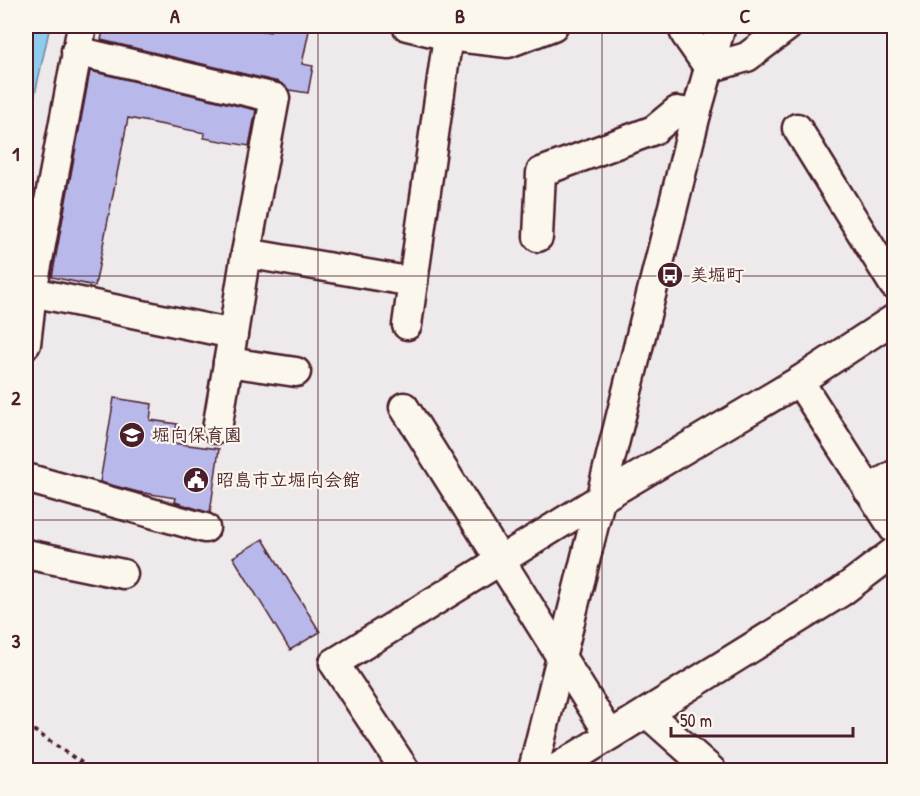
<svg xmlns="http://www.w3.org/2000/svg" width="920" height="796" viewBox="0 0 920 796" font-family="'Patrick Hand','Klee One',sans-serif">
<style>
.water{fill:#8ecbee;stroke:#7386a0;stroke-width:1.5}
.building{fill:#b8b8ea;stroke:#4a1f2b;stroke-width:1.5}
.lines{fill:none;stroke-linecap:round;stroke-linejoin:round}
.minor-casing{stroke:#4a1f2b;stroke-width:33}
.path{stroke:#4a1f2b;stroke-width:4;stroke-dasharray:4.5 4.5;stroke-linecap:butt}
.minor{stroke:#fbf7ec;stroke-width:28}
.grid{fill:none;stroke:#4a1f2b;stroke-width:1.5;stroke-opacity:0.55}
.labels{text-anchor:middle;stroke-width:4.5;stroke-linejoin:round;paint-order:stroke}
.poi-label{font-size:18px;font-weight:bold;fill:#4a1f2b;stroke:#fbf7ec;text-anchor:start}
.neatline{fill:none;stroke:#4a1f2b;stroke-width:2}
.grid-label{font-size:20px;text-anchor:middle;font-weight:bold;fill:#4a1f2b}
</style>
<rect width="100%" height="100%" fill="#eeeaec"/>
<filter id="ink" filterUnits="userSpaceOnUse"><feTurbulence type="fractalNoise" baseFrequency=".0167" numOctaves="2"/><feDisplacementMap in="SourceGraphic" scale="12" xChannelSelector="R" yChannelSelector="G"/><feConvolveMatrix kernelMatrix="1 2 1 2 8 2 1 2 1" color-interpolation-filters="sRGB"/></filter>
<g filter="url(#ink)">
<path class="water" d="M26 26H50L26 135Z"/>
<g class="building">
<path d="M104 26H146L173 31 174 26H235L270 32 272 26H310L302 64 313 66 308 93 289 90 279 82 101 40Z"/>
<path d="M90 71 256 110 249 146 204 138 205 133 128 118 95 286 52 277Z"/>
<path d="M114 398 152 404 150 420 177 424 173 443 219 449 210 513 175 502 176 498 138 492 100 482Z"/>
<path d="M263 539 320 632 290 650 233 557Z"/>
</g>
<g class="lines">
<g class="minor-casing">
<g id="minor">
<path d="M407 26 448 36 508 43 553 26"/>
<path d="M682 26 686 35 709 68 747 57 788 26"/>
<path d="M797 128 894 285"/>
<path d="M538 237 541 172 654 130 677 111 696 114"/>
<path d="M246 253 413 282 448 36"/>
<path d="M32 292 233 334 246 253 275 98 76 51"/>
<path d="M407 325 413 282"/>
<path d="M26 344 32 292 82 26"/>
<path d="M228 362 296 372"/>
<path d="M799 381 894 529"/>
<path d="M404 407 610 735"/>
<path d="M217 429 233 334"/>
<path d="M26 478 205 528"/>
<path d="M868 490 894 475"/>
<path d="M26 554 123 574"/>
<path d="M648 714 711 770"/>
<path d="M405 770 334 663 600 499 799 381 894 319"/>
<path d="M533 770 696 114 721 26"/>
<path d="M554 770 841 592 894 552"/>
</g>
</g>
<path class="path" d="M26 725 92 770"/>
<use href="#minor" class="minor"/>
</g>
</g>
<path class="grid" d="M318 26V770M602 26V770M26 276H894M26 520H894"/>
<defs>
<g id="bus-disc" transform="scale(1.35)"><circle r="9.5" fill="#4a1f2b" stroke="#fbf7ec"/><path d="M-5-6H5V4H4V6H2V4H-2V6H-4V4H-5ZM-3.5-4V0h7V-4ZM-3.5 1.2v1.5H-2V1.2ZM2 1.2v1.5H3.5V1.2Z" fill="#fff"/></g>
<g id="school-disc" transform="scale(1.35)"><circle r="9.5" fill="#4a1f2b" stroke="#fbf7ec"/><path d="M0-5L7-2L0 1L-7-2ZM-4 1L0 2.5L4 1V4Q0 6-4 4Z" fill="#fff"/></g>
<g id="civic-disc" transform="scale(1.35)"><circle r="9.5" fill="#4a1f2b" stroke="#fbf7ec"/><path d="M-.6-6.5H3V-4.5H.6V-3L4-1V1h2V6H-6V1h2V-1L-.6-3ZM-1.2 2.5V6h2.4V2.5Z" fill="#fff"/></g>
</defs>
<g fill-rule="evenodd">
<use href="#bus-disc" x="670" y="275"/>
<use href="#school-disc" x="132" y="435"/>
<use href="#civic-disc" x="196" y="480"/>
</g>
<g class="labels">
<g class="poi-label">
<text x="690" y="281">美堀町</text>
<text x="152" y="441">堀向保育園</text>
<text x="216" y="486">昭島市立堀向会館</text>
</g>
</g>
<rect width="920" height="796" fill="none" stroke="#fbf7ec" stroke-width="66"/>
<path d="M671 727v9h182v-9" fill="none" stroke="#4a1f2b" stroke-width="3"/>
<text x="680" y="727" font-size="18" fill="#4a1f2b" stroke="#fbf7ec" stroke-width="4.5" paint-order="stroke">50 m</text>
<rect x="33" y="33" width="854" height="730" class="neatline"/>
<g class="grid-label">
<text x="175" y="23">A</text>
<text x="460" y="23">B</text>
<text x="745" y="23">C</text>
<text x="16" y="161">1</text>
<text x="16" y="405">2</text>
<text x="16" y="648">3</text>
</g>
</svg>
